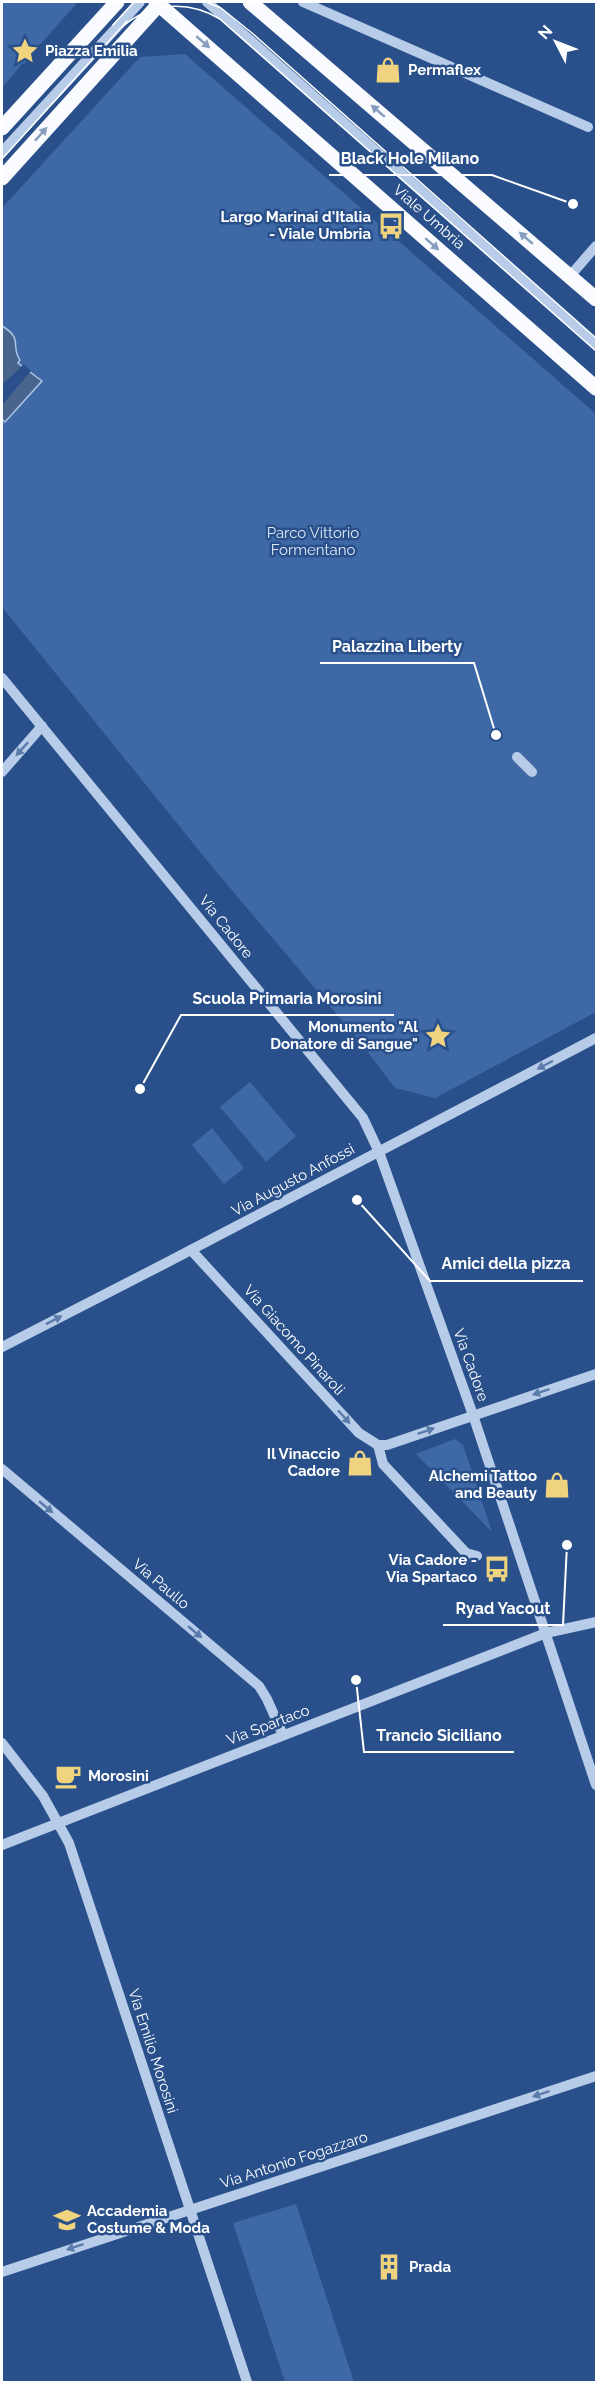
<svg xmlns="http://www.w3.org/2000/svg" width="598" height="2384" viewBox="0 0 598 2384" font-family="Raleway,sans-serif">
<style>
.green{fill:#3e69a6}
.water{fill:#49648d;stroke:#acc6e9;stroke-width:1.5}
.pier{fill:#29508a}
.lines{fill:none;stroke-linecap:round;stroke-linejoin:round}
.minor{stroke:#b7cce9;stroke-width:10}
.major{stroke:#fafbfe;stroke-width:15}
.tram{stroke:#fff;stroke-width:1.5}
.oneway{fill:#879dbe}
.oneway2{fill:#5b7bab}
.labels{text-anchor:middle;stroke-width:5;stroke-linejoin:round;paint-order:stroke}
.poi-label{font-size:15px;font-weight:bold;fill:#fff;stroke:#29508a;text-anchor:start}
.street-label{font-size:15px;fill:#fff;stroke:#29508a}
.park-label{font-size:15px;fill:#dbe7f7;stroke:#29508a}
.leader{fill:none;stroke:#fff;stroke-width:2}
.callout-dot{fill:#fff;stroke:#29508a;stroke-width:2}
.callout-label{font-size:16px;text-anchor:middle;font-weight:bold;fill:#fff;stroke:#29508a;stroke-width:5;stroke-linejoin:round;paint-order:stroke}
</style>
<rect width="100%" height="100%" fill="#29508a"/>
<g class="green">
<path d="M2 2H78L28 58 27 62 22 64 2 88Z"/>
<path d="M185 54 596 414V1012L435 1098 395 1088 357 1038 214 869 2 607V208L140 57Z"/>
<path d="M250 1082 296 1136 266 1162 220 1107Z"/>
<path d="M212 1128 244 1168 224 1184 192 1145Z"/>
<path d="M455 1439 463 1445 492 1532 416 1454Z"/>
<path d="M296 2204 354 2382H285L233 2223Z"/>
</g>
<path class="water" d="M2 326C24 339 10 346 20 360L18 363 42 381 5 422 2 419Z"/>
<path class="pier" d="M24 364 31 371 2 405V385Z"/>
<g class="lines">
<g class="minor">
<path d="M207 2 596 345"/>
<path d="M303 2 588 127"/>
<path d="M2 152 140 2"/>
<path d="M570 276 596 246"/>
<path d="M2 678 363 1118 379 1152 473 1415 596 1785"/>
<path d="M517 757 532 772"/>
<path d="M2 772 42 726"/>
<path d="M191 1250 359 1433 378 1445H387L596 1374"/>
<path d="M2 1347 164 1264 596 1038"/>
<path d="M378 1445 383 1464 466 1553 477 1556"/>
<path d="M2 1469 259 1686 267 1699 283 1735"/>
<path d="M2 1743 43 1796 69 1843 247 2382"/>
<path d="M2 1845 546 1633 596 1622"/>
<path d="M2 2272 596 2076"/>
</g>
<g class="major">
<path d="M156 2 596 388"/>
<path d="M250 2 596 299"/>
<path d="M2 128 117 2"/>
<path d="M2 178 161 2"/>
</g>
<g class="tram">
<path d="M206 2 221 8 252 33 596 338"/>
<path d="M113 25 134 2"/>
<path d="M122 27C151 2 188 0 220 19L596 351"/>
<path d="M2 159 127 21"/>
</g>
</g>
<defs><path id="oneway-solid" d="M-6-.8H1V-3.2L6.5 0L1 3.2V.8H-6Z" transform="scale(1.5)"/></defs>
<g class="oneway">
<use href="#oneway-solid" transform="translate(203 42) rotate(41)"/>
<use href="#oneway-solid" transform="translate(378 111) rotate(-139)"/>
<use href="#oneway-solid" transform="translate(41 134) rotate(-48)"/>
<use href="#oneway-solid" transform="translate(526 238) rotate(-139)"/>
<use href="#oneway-solid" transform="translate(432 244) rotate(41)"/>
</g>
<g class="oneway2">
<use href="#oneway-solid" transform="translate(22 749) rotate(132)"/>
<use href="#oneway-solid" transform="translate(545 1065) rotate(152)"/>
<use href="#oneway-solid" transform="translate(54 1320) rotate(-27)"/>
<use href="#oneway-solid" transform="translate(541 1392) rotate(162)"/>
<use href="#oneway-solid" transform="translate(344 1417) rotate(48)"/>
<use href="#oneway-solid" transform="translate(426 1431) rotate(-19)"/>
<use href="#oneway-solid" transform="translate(46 1507) rotate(40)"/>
<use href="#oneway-solid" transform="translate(195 1632) rotate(40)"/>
<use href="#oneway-solid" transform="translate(541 2094) rotate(162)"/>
<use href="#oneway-solid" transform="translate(75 2247) rotate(162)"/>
</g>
<defs>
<g id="sight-bare" transform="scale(2.07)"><path d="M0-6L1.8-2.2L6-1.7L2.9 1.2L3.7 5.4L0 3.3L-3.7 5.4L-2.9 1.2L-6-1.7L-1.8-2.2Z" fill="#f0d37e" stroke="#29508a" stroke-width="2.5" paint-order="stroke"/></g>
<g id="shop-bare" transform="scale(2.07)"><path d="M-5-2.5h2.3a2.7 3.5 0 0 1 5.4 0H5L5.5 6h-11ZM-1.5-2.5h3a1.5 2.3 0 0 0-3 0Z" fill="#f0d37e" stroke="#29508a" stroke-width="2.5" paint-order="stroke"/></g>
<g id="bus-bare" transform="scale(2.07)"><path d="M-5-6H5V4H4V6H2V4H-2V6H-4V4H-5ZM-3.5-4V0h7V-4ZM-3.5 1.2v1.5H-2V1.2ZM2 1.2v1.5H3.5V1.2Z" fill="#f0d37e" stroke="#29508a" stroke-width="2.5" paint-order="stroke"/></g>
<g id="cafe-bare" transform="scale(2.07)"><path d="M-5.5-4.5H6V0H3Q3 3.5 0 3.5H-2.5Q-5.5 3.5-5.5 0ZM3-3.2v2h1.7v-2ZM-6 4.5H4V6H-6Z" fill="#f0d37e" stroke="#29508a" stroke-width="2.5" paint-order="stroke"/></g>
<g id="school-bare" transform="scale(2.07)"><path d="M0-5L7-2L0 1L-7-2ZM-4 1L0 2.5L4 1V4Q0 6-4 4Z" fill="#f0d37e" stroke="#29508a" stroke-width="2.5" paint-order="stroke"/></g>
<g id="building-bare" transform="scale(2.07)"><path d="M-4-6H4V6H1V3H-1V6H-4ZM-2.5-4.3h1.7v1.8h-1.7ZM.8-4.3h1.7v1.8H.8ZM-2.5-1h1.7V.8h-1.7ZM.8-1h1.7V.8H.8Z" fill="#f0d37e" stroke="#29508a" stroke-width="2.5" paint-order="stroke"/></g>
</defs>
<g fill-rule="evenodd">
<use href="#sight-bare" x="25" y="51"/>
<use href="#shop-bare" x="388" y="70"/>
<use href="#bus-bare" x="391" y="226"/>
<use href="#sight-bare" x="438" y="1036"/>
<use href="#shop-bare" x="360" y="1463"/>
<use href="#shop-bare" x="557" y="1485"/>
<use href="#bus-bare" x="497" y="1569"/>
<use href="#cafe-bare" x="68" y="1776"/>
<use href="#school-bare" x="67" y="2220"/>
<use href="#building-bare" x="389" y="2267"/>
</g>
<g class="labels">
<g class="poi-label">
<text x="45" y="56">Piazza Emilia</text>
<text x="408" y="75">Permaflex</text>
<text x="371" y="222" text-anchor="end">Largo Marinai d'Italia<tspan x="371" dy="17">- Viale Umbria</tspan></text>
<text x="418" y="1032" text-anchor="end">Monumento "Al<tspan x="418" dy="17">Donatore di Sangue"</tspan></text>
<text x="340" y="1459" text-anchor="end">Il Vinaccio<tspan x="340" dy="17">Cadore</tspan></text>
<text x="537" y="1481" text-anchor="end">Alchemi Tattoo<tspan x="537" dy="17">and Beauty</tspan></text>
<text x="477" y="1565" text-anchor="end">Via Cadore -<tspan x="477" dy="17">Via Spartaco</tspan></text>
<text x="88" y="1781">Morosini</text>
<text x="87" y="2216">Accademia<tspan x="87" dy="17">Costume &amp; Moda</tspan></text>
<text x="409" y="2272">Prada</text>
</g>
<g class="street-label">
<text transform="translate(429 217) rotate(41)" y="5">Viale Umbria</text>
<text transform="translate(226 927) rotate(51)" y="5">Via Cadore</text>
<text transform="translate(293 1180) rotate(-28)" y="5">Via Augusto Anfossi</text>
<text transform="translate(294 1340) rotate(48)" y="5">Via Giacomo Pinaroli</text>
<text transform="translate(471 1365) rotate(70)" y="5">Via Cadore</text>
<text transform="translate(161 1584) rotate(40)" y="5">Via Paullo</text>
<text transform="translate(268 1725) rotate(-21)" y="5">Via Spartaco</text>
<text transform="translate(153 2051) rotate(72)" y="5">Via Emilio Morosini</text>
<text transform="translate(294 2160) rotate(-18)" y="5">Via Antonio Fogazzaro</text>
</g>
<g class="park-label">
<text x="313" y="538">Parco Vittorio<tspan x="313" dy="17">Formentano</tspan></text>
</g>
</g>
<path class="leader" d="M573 204L492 175H329M496 735L474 663H320M140 1089L181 1015H394M357 1200L430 1281H583M567 1545L563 1625H443M356 1680L364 1752H514"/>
<g class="callout-dot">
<circle cx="573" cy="204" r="6"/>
<circle cx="496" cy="735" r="6"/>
<circle cx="140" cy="1089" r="6"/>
<circle cx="357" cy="1200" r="6"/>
<circle cx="567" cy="1545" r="6"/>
<circle cx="356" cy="1680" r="6"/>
</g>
<g class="callout-label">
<text x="410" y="164">Black Hole Milano</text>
<text x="397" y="652">Palazzina Liberty</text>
<text x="287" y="1004">Scuola Primaria Morosini</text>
<text x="506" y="1269">Amici della pizza</text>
<text x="503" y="1614">Ryad Yacout</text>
<text x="439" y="1741">Trancio Siciliano</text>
</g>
<rect width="598" height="2384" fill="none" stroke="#ffffff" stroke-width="6"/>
<g transform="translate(556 42) rotate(312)" stroke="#29508a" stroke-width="4.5" paint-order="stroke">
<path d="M0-4.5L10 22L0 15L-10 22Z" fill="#ffffff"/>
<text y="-9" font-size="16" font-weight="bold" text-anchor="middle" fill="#ffffff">N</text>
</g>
</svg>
